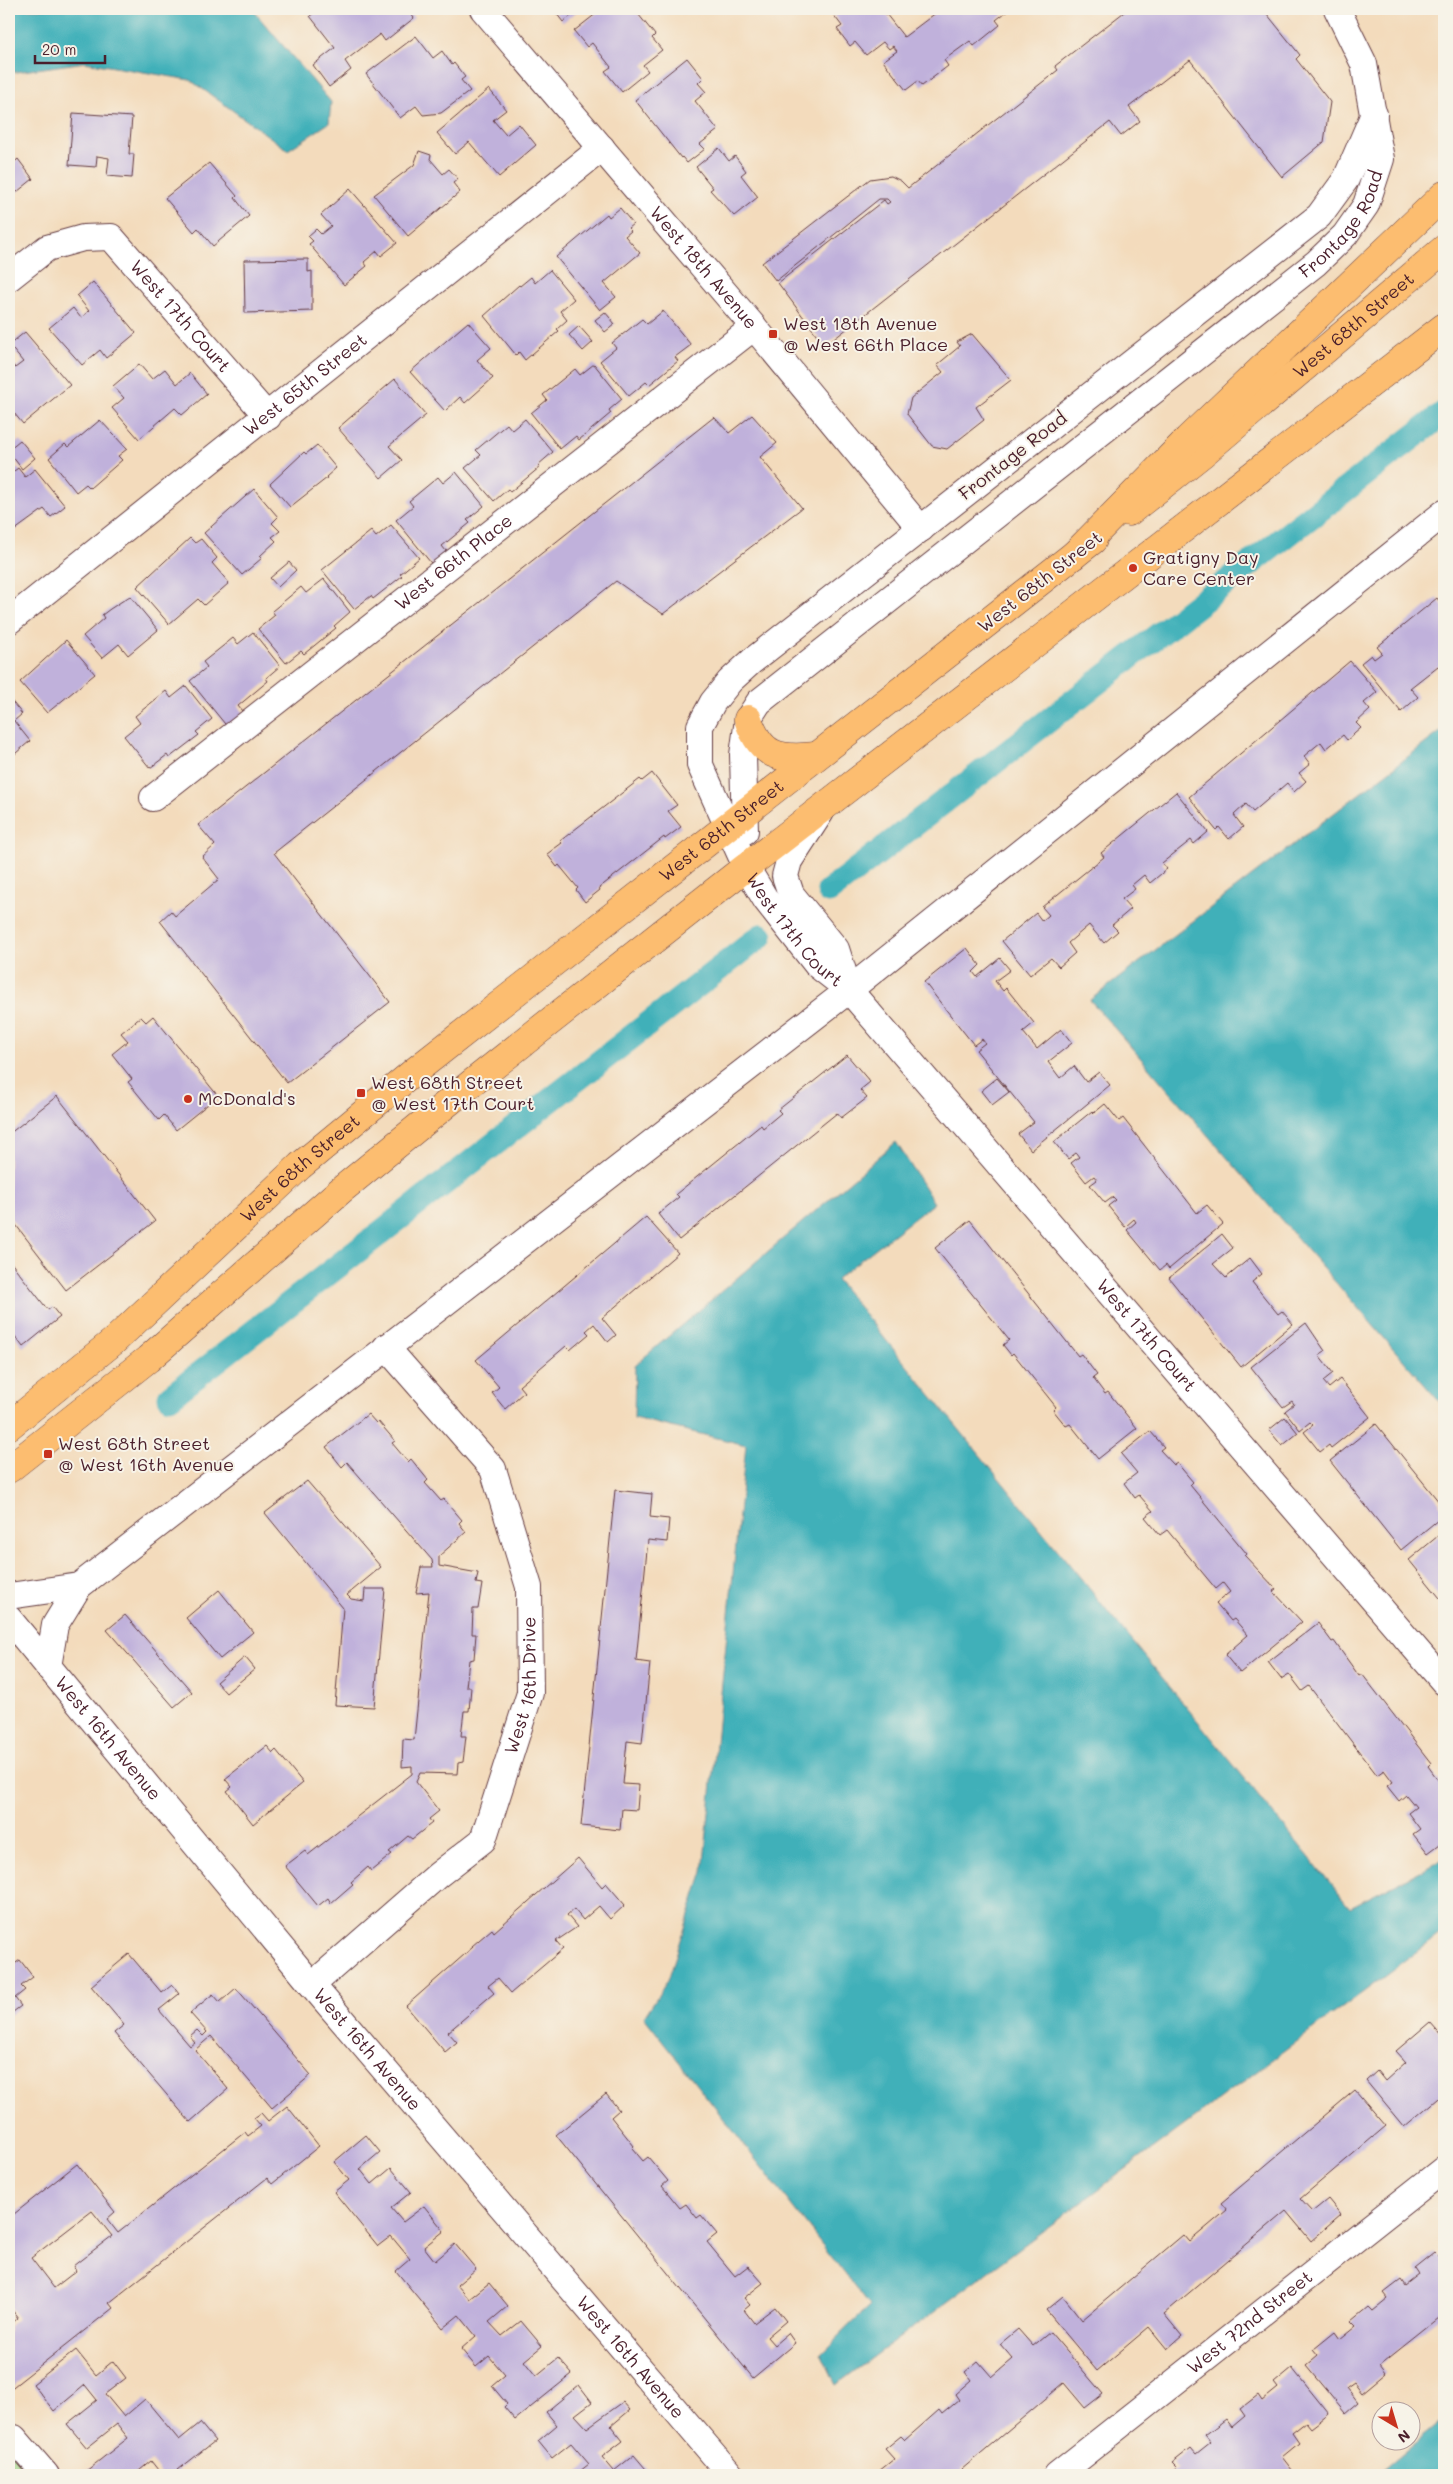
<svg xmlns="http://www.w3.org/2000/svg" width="1453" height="2484" viewBox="0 0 1453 2484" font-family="Mali,sans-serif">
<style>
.green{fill:#9bd182;stroke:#727856}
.water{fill:#40b0b9;stroke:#456872}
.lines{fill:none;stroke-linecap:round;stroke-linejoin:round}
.canal{stroke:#40b0b9;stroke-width:25}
.building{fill:#c0b1db;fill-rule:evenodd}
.minor-casing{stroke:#633b41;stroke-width:28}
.major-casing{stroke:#633b41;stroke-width:29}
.highway-casing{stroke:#633b41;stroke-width:29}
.minor{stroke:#fff;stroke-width:26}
.major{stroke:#fcbd6f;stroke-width:28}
.highway{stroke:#fcbd6f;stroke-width:28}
.poi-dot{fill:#c8321e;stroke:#f7f3e8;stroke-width:2}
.labels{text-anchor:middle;stroke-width:4;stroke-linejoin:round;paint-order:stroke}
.street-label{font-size:18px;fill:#4a1f2b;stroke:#f7f3e8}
.poi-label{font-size:18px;fill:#4a1f2b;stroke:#f7f3e8;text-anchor:start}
</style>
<rect width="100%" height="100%" fill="#f7f3e8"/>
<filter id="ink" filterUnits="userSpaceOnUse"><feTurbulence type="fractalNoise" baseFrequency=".02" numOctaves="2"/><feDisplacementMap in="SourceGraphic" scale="10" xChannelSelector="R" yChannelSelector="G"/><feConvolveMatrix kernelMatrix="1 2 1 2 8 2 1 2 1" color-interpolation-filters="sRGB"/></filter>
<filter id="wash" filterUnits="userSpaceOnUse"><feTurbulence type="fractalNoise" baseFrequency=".0096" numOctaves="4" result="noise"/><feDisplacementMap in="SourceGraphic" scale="20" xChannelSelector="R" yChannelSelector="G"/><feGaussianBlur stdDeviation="1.12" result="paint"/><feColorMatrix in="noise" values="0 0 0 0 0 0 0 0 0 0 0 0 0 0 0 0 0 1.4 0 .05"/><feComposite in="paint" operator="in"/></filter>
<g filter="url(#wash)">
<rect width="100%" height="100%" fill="#f3dbbc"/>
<path class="green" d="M9 2443 45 2475H9Z"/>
<g class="water">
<path d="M9 9H252L331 102 329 123 288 150 190 80 85 62 9 73Z"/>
<path d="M1444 729V1407L1090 1000Z"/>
<path d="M896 1142 934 1203 836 1279 1350 1907 1444 1859V1932L836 2385 821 2354 870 2306 644 2017 668 1980 703 1872 746 1445 634 1418 635 1365Z"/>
<path d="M1444 2419V2475H1376Z"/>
</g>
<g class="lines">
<g class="canal">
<path d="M829 891 1444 413"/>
<path d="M170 1397 761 936"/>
</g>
</g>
<g id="blocks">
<g class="building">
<path d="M313 9H407L414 18 385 41 380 34 345 61 351 70 329 87 313 65 335 48 310 16 315 12Z"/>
<path d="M553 9H580L563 22Z"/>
<path d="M602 9H615L618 13 624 9H634L655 35 652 38 662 50 643 65 648 71 622 92 605 71 611 67 592 43 587 47 574 31Z"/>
<path d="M829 9H882L904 37 941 9H1010L996 20 1000 25 974 46 970 41 944 60 948 66 922 86 918 81 906 90 883 61 897 51 893 46 889 49 883 42 866 55 855 42 850 46 837 29 842 26Z"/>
<path d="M1128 9H1263L1300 55 1296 59 1330 102 1324 142 1282 177 1190 60 1129 107 1140 121 1121 136 1110 122 825 346 778 283 884 200 887 204 890 202 887 199H879L776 281 762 263 870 179 891 176 901 181 908 188 1058 70 1055 66Z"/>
<path d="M416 36 433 58 442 51 452 65 454 63 465 77 461 80 470 91 441 113 423 115 416 106 400 118 366 74Z"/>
<path d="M687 58 703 78 698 83 706 92 695 101 718 130 700 144 705 149 687 163 682 157 681 158 635 100Z"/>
<path d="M489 89 506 110 493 120 506 135 519 124 536 145 499 177 469 142 455 154 437 133Z"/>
<path d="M73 113 132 117 129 154H134L132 178 107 176 109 158 97 156 96 167 69 165Z"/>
<path d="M719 148 729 161 735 156 746 171 741 175 758 197 734 216 710 190 713 188 696 167Z"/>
<path d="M419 151 431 155 430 159 443 174 449 169 458 179 453 183 460 192 408 236 374 195 414 165Z"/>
<path d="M9 159 12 164 18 159 33 179 12 196 9 192Z"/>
<path d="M209 163 237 196 235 198 249 216 213 246 198 228 194 232 165 198Z"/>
<path d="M350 189 397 243 381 256 377 251 364 262 367 266 344 285 309 244 313 241 308 236 316 229 321 234 331 226 321 215Z"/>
<path d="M620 208 633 224 628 228 631 231 625 236 640 253 604 283 616 297 600 310 556 257 607 214 609 217Z"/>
<path d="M308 259V272L312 271V311L245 313 244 260Z"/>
<path d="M550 270 574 299 560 311 567 320 557 329 559 331 525 360 519 352 516 355 484 316 519 285 520 286 531 277 535 283Z"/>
<path d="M93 282 136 333 106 358 100 350 82 365 49 328 73 308 81 318 89 311 77 296Z"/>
<path d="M663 311 691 345 675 357 678 361 649 385 646 382 629 396 600 361 616 348 612 343 642 319 647 324Z"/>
<path d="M605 312 615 324 605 332 595 320Z"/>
<path d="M468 322 491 348 477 360 493 378 465 403 460 397 445 411 410 372Z"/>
<path d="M579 326 593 342 583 351 569 335Z"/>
<path d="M25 332 70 385 23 424 9 407V360L15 368 23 362 9 345Z"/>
<path d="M972 334 1011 380 976 407 984 420 947 449 932 446 907 414 911 398 943 372 937 365 960 346 957 342Z"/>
<path d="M139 364 152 379 165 369 177 384 190 373 207 394 182 415 175 408 139 439 112 408 124 398 113 386Z"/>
<path d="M594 364 622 399 609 410 611 413 579 440 576 436 560 449 531 413 547 400 543 395 575 369 580 375Z"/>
<path d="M395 379 426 415 389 446 402 460 381 478 338 428Z"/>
<path d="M752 415 777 443 760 457 802 508 663 614 616 581 274 853 390 1002 287 1083 160 921 171 911 175 916 219 879 202 857 215 845 198 825 714 417 729 433Z"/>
<path d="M525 419 553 452 538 465 540 467 510 492 508 489 494 501 465 468 481 455 476 450 507 424 512 430Z"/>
<path d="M100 420 127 449 118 456 122 460 90 488 86 484 76 492 49 458 65 444 68 447Z"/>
<path d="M20 440 35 458 22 469 9 452V449Z"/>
<path d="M317 445 336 468 326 477 327 478 290 507 270 484 304 452 306 454Z"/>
<path d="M18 468 25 477 35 469 65 506 51 517 44 509 11 533 9 530V475Z"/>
<path d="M456 472 484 506 467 520 470 523 442 546 450 556 435 568 396 520 413 506 409 501 438 477 443 483Z"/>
<path d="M254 489 278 517 272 523 280 531 272 537 276 541 260 556 262 558 242 575 204 533Z"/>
<path d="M391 525 419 558 400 574 402 576 373 599 371 596 354 609 322 570 371 531 376 537Z"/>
<path d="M190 538 195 543 201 539 217 558 212 563 229 583 204 605 198 599 169 624 137 587Z"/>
<path d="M289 562 296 570 278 587 270 578Z"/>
<path d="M324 579 350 612 334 626 336 628 304 654 301 651 286 663 258 629 275 615 272 611 301 587 306 593Z"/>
<path d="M130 596 158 630 128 655 119 644 102 658 83 636 104 618 102 615 110 609Z"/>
<path d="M1437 598 1444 607V673L1438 666 1410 688 1418 697 1401 712 1361 663 1371 655 1374 659 1382 653 1377 647Z"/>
<path d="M253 632 280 666 266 678 268 681 238 706 246 716 229 729 190 681 207 667 203 662 233 638 238 644Z"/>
<path d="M66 640 95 674 47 713 20 682Z"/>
<path d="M1350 661 1377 692 1364 703 1370 710 1356 723 1361 728 1347 740 1343 735 1326 749 1321 742 1304 756 1310 764 1299 773 1306 781 1294 792 1287 783 1253 812 1246 804 1234 815 1243 827 1229 839 1219 827 1216 830 1189 797Z"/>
<path d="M186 686 212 719 196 732 199 735 169 758 167 755 150 768 124 736 140 723 135 716 166 691 171 698Z"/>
<path d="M9 698 22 714 14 721 30 741 9 759Z"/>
<path d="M652 773 677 805 668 811 681 827 665 839 664 837 599 888 600 890 585 902 576 890 578 888 559 865 557 867 547 854 562 843 560 841 640 779 642 781Z"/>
<path d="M1176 792 1208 832 1194 844 1191 840 1162 863 1167 869 1150 883 1144 875 1132 885 1135 889 1122 899 1131 909 1112 925 1118 931 1104 943 1089 925 1068 943 1075 953 1059 967 1051 958 1030 975 1002 941 1036 913 1042 921 1049 915 1042 907 1104 857 1101 853Z"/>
<path d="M967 948 980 965 973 972 977 977 1000 958 1010 970 995 981 1003 991 1006 988 1034 1023 1023 1032 1037 1049 1061 1029 1072 1043 1048 1062 1060 1078 1074 1066 1086 1082 1099 1072 1110 1085 1031 1150 1018 1134 1034 1122 976 1050 985 1043 982 1039 974 1045 924 982Z"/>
<path d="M153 1016 218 1096 176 1130 164 1115 159 1120 128 1082 132 1079 112 1054 128 1041 121 1033 141 1017 146 1022Z"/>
<path d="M847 1055 870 1082 860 1090 867 1098 841 1118 837 1113 679 1240 658 1214 679 1197 676 1194 761 1125 763 1128 781 1113 778 1110Z"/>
<path d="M997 1078 1009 1092 992 1105 981 1091Z"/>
<path d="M57 1096 155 1221 66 1290 9 1216V1134Z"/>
<path d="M1105 1104 1119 1121 1123 1118 1197 1213 1207 1205 1223 1224 1169 1269 1166 1265 1160 1270 1127 1230 1136 1222 1134 1219 1125 1227 1108 1206 1116 1200 1113 1197 1105 1203 1090 1185 1097 1180 1094 1176 1086 1182 1071 1163 1079 1157 1076 1153 1068 1159 1054 1142 1092 1111 1094 1113Z"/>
<path d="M646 1217 678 1253 602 1318 616 1335 608 1342 594 1324 586 1331 589 1334 570 1350 566 1346 519 1386 524 1392 505 1409 492 1393 499 1387 476 1360Z"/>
<path d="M970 1220 1078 1356 1081 1354 1097 1375 1093 1378 1105 1394 1108 1392 1137 1428 1098 1459 1070 1424 1066 1426 1053 1410 1056 1407 1013 1353 1011 1355 1003 1345 1009 1340 935 1248Z"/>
<path d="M1222 1234 1233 1248 1213 1264 1226 1278 1250 1258 1262 1274 1252 1282 1278 1314 1282 1311 1293 1324 1241 1367 1169 1278Z"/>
<path d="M9 1260 48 1310 52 1307 60 1317 23 1347 9 1328Z"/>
<path d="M1306 1323 1325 1351 1319 1355 1333 1373 1323 1381 1329 1388 1340 1379 1370 1417 1331 1448 1329 1445 1320 1452 1304 1432 1313 1425 1310 1422 1300 1430 1285 1411 1294 1404 1292 1401 1283 1407 1251 1367Z"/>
<path d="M368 1414 376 1423 378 1421 395 1441 392 1443 408 1462 411 1459 428 1480 425 1483 441 1501 444 1499 462 1520 459 1523 466 1532 439 1556V1566L478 1573 476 1583 482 1584 478 1609H473L472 1634H476L474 1659 469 1660 466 1687H471L469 1711H464L461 1736H466L463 1762 458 1763 457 1774 420 1773 416 1782 439 1811 429 1819 432 1823 412 1839 408 1836 389 1852 392 1854 371 1871 368 1867 351 1882 353 1884 331 1903 328 1898 318 1906 285 1866 305 1851 308 1855 412 1774V1766L402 1767 403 1739 414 1740 429 1592 416 1593 421 1567H433L432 1560 347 1462 342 1467 326 1447Z"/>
<path d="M1285 1417 1298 1433 1282 1446 1269 1430Z"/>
<path d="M1376 1424 1444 1508V1515L1401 1550 1330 1461Z"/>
<path d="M1150 1431 1164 1447 1160 1450 1174 1465 1177 1463 1193 1482 1190 1485 1247 1554 1245 1556 1276 1589 1273 1591 1302 1622 1240 1673 1225 1655 1248 1635 1234 1619 1231 1621 1216 1603 1230 1592 1223 1583 1216 1589 1167 1530 1160 1535 1145 1517 1153 1511 1139 1495 1135 1498 1124 1483 1137 1473 1121 1454Z"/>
<path d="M307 1481 381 1567 347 1595 351 1599 364 1601 365 1589H385L374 1707 335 1705 343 1608 265 1513Z"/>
<path d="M615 1490 652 1494 650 1517 669 1519 667 1542 648 1540 636 1661 650 1663 642 1743 627 1741 623 1784 639 1785 637 1810 622 1809 620 1830 581 1826Z"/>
<path d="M1444 1531V1603L1409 1560Z"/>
<path d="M219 1590 253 1632 220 1659 186 1618Z"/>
<path d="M125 1615 192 1692 174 1707 107 1630Z"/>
<path d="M1318 1623 1332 1642 1334 1641 1359 1676 1362 1674 1431 1763 1428 1766 1441 1784 1444 1781V1841L1428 1853 1413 1834 1420 1829 1408 1813 1416 1807 1406 1795 1399 1801 1387 1786 1393 1782 1384 1770 1377 1775 1309 1686 1302 1691 1289 1674 1281 1679 1268 1662Z"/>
<path d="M245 1657 255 1669 226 1693 216 1682Z"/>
<path d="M267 1746 273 1753 276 1750 303 1783 253 1824 227 1791 232 1787 225 1779Z"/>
<path d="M578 1858 602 1887 606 1883 625 1905 610 1919 599 1906 583 1920 574 1909 567 1915 577 1927 556 1941 563 1949 511 1993 498 1978 488 1986 494 1993 448 2032 457 2042 445 2052 406 2006 473 1947 472 1946 492 1929 494 1932Z"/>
<path d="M129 1954 162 1993 172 1985 179 1994 159 2010 190 2046 195 2042 190 2036 197 2030 203 2036 207 2032 190 2013 213 1994 220 2002 236 1988 311 2075 272 2108 211 2036 195 2050 228 2089 190 2122 114 2033 124 2025 91 1986Z"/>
<path d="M20 1960 33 1977 21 1986 25 1990 15 1998 21 2006 9 2015V1968Z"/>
<path d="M1430 2022 1444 2038V2093L1404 2127 1366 2081 1377 2071 1385 2081 1406 2062 1396 2051Z"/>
<path d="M1355 2090 1386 2126 1300 2199 1312 2212 1328 2199 1341 2215 1311 2241 1286 2211 1164 2314 1182 2336 1167 2349 1149 2327 1097 2371 1046 2310 1063 2296 1082 2320 1183 2235 1189 2242 1227 2210 1221 2203Z"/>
<path d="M606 2094 619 2110 611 2117 634 2146 632 2148 643 2161 648 2157 668 2181 662 2186 680 2208 686 2204 697 2218 701 2215 717 2234 707 2242 735 2276 748 2266 763 2283 744 2298 750 2305 744 2310 754 2323 775 2307 786 2321 767 2337 774 2345 788 2333 795 2343 753 2378 556 2135Z"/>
<path d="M287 2106 319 2146 272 2184 267 2178 109 2303 113 2308 9 2390V2326L18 2318 9 2306V2218L77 2164 115 2212 107 2219 118 2233 245 2132 248 2136 261 2126 254 2118 261 2113 268 2121ZM92 2211 112 2236 73 2266 76 2271 54 2288 31 2258Z"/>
<path d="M366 2135 380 2152 360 2169 372 2184 391 2168 411 2192 391 2208 403 2222 424 2206 444 2231 424 2247 435 2261 455 2244 476 2269 457 2285 469 2299 489 2283 508 2306 489 2322 502 2336 521 2321 542 2346 524 2361 536 2376 558 2358 572 2374 515 2420 504 2407 507 2404 492 2386 505 2375 489 2356 476 2367 461 2349 476 2336 459 2315 443 2328 396 2271 410 2259 391 2236 378 2246 334 2192 349 2180 334 2162Z"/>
<path d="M1435 2253 1440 2258 1444 2255V2314L1380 2365 1386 2373 1362 2393 1354 2383 1347 2388 1358 2402 1345 2413 1306 2366 1319 2355 1314 2349 1335 2332 1340 2339 1356 2326 1351 2321 1368 2307 1372 2311 1388 2298 1384 2293 1401 2280 1405 2286 1419 2275 1415 2269Z"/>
<path d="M1018 2329 1033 2346 1050 2332 1103 2394 1085 2408 1064 2383 961 2470 966 2475H874L894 2459 885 2449 901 2436 905 2440 939 2410 942 2414 959 2400 955 2394 971 2380 965 2372 978 2361 992 2377 1013 2359 1000 2344Z"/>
<path d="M76 2350 96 2375 113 2361 126 2378 105 2394 124 2417 145 2399 179 2440 200 2423 215 2441 178 2470 183 2475H162L151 2461 134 2475H81L128 2438 117 2424 87 2448 67 2424 97 2400 85 2385 54 2411 33 2384Z"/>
<path d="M1292 2368 1329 2414 1311 2428 1306 2422 1292 2433 1299 2443 1282 2457 1296 2475H1241L1240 2473 1237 2475H1168L1177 2468 1172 2463 1191 2448 1196 2454 1211 2442 1205 2435 1226 2419 1232 2427 1245 2416 1240 2409 1258 2395 1262 2401 1278 2388 1274 2383Z"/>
<path d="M579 2385 592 2402 575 2415 587 2428 623 2402 630 2410 611 2426 623 2441 602 2457 614 2471 634 2455 651 2475H575L589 2464 571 2443 552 2458 538 2441 557 2425 546 2412Z"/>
</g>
</g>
</g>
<g filter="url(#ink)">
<use href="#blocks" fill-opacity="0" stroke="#633b41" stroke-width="1"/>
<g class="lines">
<g class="minor-casing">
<g id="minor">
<path id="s1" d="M483 9 754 327 921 529"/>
<path id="s2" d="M1374 114 1346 179 1319 216 752 661 730 681 713 702 700 726V765L746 867 766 900 817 965 849 990 1444 1682"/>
<path id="s3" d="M9 278 47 248 83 238 111 237 268 417"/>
<path id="s4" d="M9 621 602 148"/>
<path id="s5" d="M153 798 754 327"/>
<path d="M821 812 789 861 785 876 791 894 836 949 849 990"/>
<path id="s6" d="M745 831 743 755 748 719 759 702 1316 263 1345 235 1366 205 1381 159 1364 64 1337 9"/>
<path d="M9 1596 79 1586"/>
<path id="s7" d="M9 1619 312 1985 731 2475"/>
<path d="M48 1667 55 1625 79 1586 849 990 1444 513"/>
<path id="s8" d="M312 1985 438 1875 483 1840 530 1693 529 1587 493 1469 386 1347"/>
<path d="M9 2442 14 2438 46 2475"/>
<path id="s9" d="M1057 2475 1444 2169"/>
</g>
</g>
<g class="major-casing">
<g id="major">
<path id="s10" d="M1129 512 1202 454 1444 249"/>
<path d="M748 719C761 757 779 760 816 756"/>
<path id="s11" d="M9 1426 114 1341 300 1166 415 1071 1093 540"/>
<path d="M9 1469 148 1359 340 1191 472 1083 746 867 1444 327"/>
</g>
</g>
<g class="highway-casing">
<path id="highway" d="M1074 555 1188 439 1444 195"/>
</g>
<use href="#minor" class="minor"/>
<use href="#major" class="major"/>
<use href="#highway" class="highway"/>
</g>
</g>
<g class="poi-dot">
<rect x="768" y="329" width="10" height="10" rx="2.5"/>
<circle cx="1133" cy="568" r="5"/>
<rect x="356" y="1088" width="10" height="10" rx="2.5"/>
<circle cx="188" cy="1099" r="5"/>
<rect x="43" y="1449" width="10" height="10" rx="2.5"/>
</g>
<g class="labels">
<g class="street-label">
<text dy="6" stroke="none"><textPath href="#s6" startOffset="889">Frontage Road</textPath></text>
<text dy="6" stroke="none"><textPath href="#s1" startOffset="340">West 18th Avenue</textPath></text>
<text dy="6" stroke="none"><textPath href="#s3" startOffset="219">West 17th Court</textPath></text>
<text dy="6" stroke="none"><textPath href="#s10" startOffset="292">West 68th Street</textPath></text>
<text dy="6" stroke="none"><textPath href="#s4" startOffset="379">West 65th Street</textPath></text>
<text transform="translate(1013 456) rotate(-38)" y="6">Frontage Road</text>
<text dy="6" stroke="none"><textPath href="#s5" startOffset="382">West 66th Place</textPath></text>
<text transform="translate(1040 582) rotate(-38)" y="6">West 68th Street</text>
<text dy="6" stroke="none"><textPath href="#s11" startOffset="929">West 68th Street</textPath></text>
<text dy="6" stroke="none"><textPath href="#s2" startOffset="1152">West 17th Court</textPath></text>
<text dy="6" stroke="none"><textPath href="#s11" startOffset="389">West 68th Street</textPath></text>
<text dy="6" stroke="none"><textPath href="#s2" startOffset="1690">West 17th Court</textPath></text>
<text dy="6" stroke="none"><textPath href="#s8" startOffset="385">West 16th Drive</textPath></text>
<text dy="6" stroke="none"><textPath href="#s7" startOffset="155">West 16th Avenue</textPath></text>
<text dy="6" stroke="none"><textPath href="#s7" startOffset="560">West 16th Avenue</textPath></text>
<text dy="6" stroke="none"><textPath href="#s9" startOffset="246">West 72nd Street</textPath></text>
<text dy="6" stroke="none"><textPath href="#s7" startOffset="965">West 16th Avenue</textPath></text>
</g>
<g class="poi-label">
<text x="783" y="330">West 18th Avenue<tspan x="783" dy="21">@ West 66th Place</tspan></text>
<text x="1143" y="564">Gratigny Day<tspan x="1143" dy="21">Care Center</tspan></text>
<text x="371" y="1089">West 68th Street<tspan x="371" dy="21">@ West 17th Court</tspan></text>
<text x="198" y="1105">McDonald's</text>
<text x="58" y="1450">West 68th Street<tspan x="58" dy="21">@ West 16th Avenue</tspan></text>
</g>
</g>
<rect width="1453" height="2484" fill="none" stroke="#f7f3e8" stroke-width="30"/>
<g transform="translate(1396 2426) rotate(142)"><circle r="24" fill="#f7f3e8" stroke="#b29e9c"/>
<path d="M0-4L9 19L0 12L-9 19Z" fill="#c8321e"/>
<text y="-8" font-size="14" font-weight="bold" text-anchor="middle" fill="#4a1f2b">N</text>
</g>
<path d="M35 55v8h70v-8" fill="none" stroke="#4a1f2b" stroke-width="2.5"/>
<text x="42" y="55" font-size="15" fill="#4a1f2b" stroke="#f7f3e8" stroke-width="4" paint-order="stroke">20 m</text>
</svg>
